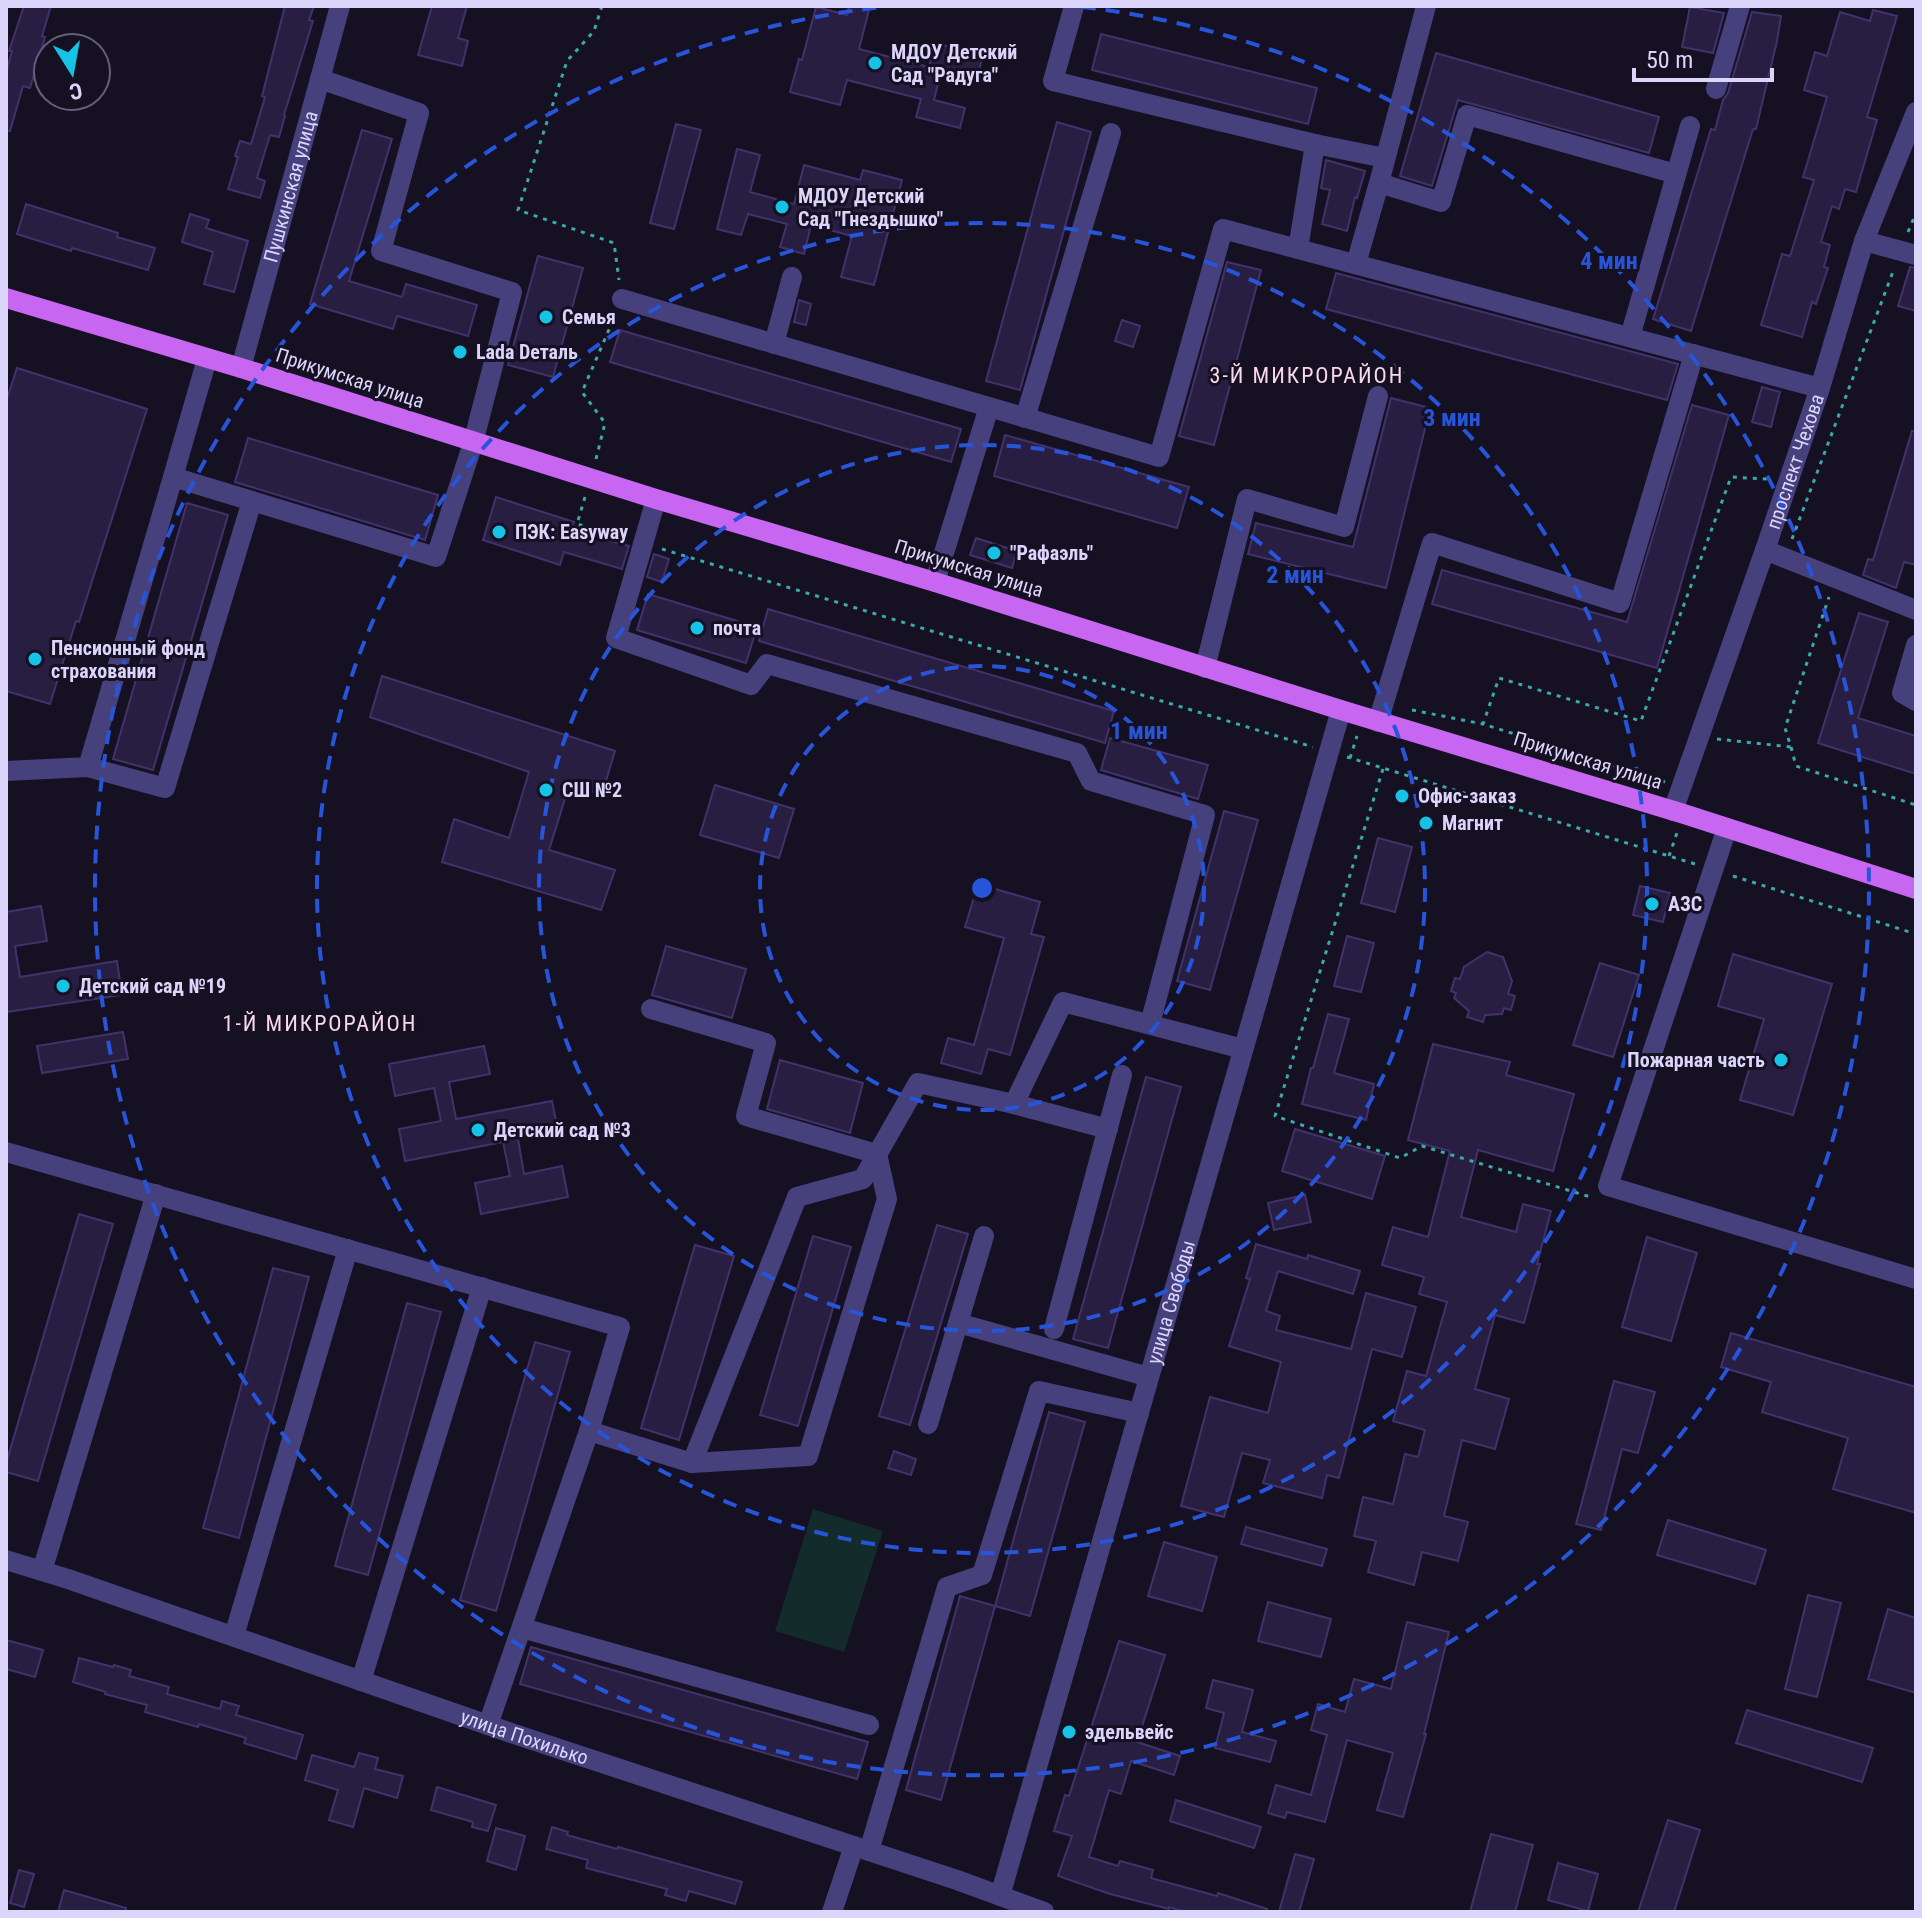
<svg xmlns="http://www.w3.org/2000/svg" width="1922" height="1918" viewBox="0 0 1922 1918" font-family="'Roboto Condensed',sans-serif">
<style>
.green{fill:#142b2c}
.building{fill:#281e41;stroke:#41326b;stroke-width:2}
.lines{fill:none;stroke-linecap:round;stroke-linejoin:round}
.path{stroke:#3aa9aa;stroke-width:3;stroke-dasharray:4 6;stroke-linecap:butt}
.minor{stroke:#46407d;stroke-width:20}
.major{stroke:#c767f1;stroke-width:20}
.ring{fill:none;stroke:#2755da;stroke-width:4;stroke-dasharray:14 10}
.poi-dot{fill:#16c3e7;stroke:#151022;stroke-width:3}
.labels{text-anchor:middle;stroke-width:6;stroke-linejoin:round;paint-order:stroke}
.poi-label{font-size:20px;font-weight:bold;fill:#dcd5fb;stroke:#151022;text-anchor:start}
.street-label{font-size:20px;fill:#dcd5fb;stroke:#151022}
.neighbourhood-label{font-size:22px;letter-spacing:2px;fill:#fbd7ec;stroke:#151022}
.centre{fill:#2755da;stroke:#151022;stroke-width:4}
.ring-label{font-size:24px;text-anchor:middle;font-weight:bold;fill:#2755da;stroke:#151022;stroke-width:6;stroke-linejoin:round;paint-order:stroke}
</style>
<rect width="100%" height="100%" fill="#151022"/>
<path class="green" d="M813 1509 883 1531 844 1652 775 1631Z"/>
<g class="building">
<path d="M24 6H51L42 36 45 37 30 88 23 86 10 131 6 130V73L12 51H9Z"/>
<path d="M285 6H314L309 20 313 21 284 115 285 116 279 137 270 135 257 178 265 181 260 198 228 189 238 157 235 156 240 141 251 144 265 97 262 96Z"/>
<path d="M432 6H467L458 38 468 41 462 66 418 55Z"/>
<path d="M849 6H870L859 49 929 67 935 43 983 56 976 81 941 72 934 100 965 108 960 128 916 117 921 99 847 80 840 105 790 92 799 59 802 60 816 7 847 15Z"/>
<path d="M1690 7 1724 13 1713 53 1682 47Z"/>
<path d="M1873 10 1897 16 1867 117 1877 120 1856 192 1845 189 1839 209 1832 206 1821 242 1830 245 1824 267 1828 268 1816 304 1812 302 1802 337 1761 325 1782 254 1790 256 1814 180 1803 177 1827 97 1804 90 1815 52 1827 56 1840 12 1870 21Z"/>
<path d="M1752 12 1781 16 1777 41 1756 129H1753L1691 331 1653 319 1711 129 1715 130 1723 100 1728 93Z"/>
<path d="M1101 34 1317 88 1308 124 1092 70Z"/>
<path d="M1436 53 1659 117 1649 153 1458 100 1432 186 1400 176Z"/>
<path d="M1057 122 1091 132 1020 390 986 381Z"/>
<path d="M676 124 701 130 674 229 650 223Z"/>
<path d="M362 130 392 139 349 281 402 297 406 284 477 305 468 336 397 316 393 329 310 304Z"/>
<path d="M737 149 760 155 750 192 794 204 804 165 860 180 863 170 902 180 874 285 841 277 852 236 811 225 804 254 780 247 787 224 748 214 741 235 717 229Z"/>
<path d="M1326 160 1365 171 1357 198 1355 197 1347 231 1322 224 1330 190 1321 188Z"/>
<path d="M26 204 118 233 117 237 155 248 148 270 72 248 71 251 17 234Z"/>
<path d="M190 214 209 220 206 228 248 241 234 292 204 284 213 252 182 242Z"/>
<path d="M538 256 583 268 553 377 508 365Z"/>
<path d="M1227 262 1261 270 1214 445 1179 436Z"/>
<path d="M1910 267 1916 268V311L1898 306Z"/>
<path d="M1336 273 1678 364 1667 400 1326 309Z"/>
<path d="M799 300 811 304 806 325 794 322Z"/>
<path d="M1122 320 1140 326 1133 347 1115 341Z"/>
<path d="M620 330 961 429 951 462 610 362Z"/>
<path d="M17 368 147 409 79 622 76 621 50 704 6 691V402Z"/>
<path d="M1762 387 1780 392 1771 427 1752 422Z"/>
<path d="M1391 398 1430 408 1386 588 1248 554 1256 523 1353 547Z"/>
<path d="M1692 405 1729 415 1657 668 1432 604 1442 570 1627 622Z"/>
<path d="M1912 431H1916V565L1904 562 1896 588 1863 575 1868 559 1873 560Z"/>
<path d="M1005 435 1189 487 1177 528 994 476Z"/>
<path d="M248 438 438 495 425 540 235 482Z"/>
<path d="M496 497 574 522 571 530 629 546 622 569 564 552 560 565 483 540Z"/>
<path d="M187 503 228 515 153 770 113 759Z"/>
<path d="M976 538 1017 551 1012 568 970 555Z"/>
<path d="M654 554 669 559 662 582 647 577Z"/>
<path d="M648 594 757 627 746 663 637 630Z"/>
<path d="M768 609 1114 711 1105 743 759 641Z"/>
<path d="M1859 613 1888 622 1858 718 1916 736V774L1818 743Z"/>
<path d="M382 676 615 751 602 794 569 786 549 850 615 870 601 910 442 862 454 819 509 838 529 772 370 717Z"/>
<path d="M1110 738 1208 765 1198 799 1101 770Z"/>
<path d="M715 785 794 809 779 858 700 835Z"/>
<path d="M1224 811 1258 820 1210 990 1177 981Z"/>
<path d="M1378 838 1412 847 1395 912 1361 903Z"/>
<path d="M978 884 1040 902 1031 934 1044 937 1010 1055 988 1049 981 1074 941 1063 948 1038 974 1045 1004 938 965 927Z"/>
<path d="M1640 886 1670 893 1663 922 1633 915Z"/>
<path d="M41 906 47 941 15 946 20 977 117 961 122 995 6 1012V912Z"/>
<path d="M1347 936 1374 943 1361 992 1334 986Z"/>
<path d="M666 946 746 969 732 1018 652 995Z"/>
<path d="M1487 952 1503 957 1512 981 1508 994 1515 996 1511 1010 1504 1008 1502 1014 1485 1015 1483 1022 1467 1017 1469 1011 1454 998 1456 993 1451 991 1455 978 1460 979 1464 967Z"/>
<path d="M1733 954 1832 984 1793 1115 1740 1100 1764 1019 1718 1006Z"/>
<path d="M1600 963 1639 975 1613 1057 1573 1045Z"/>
<path d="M1328 1014 1349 1019 1334 1073 1374 1084 1366 1120 1302 1104 1311 1068H1313Z"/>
<path d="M123 1032 128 1059 42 1073 37 1046Z"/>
<path d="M1433 1044 1510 1062 1506 1075 1574 1094 1553 1171 1478 1150 1461 1217 1516 1232 1523 1204 1551 1211 1537 1264H1540L1524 1323 1495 1315 1475 1389 1509 1399 1495 1449 1462 1440 1444 1516 1468 1522 1458 1561 1422 1552 1414 1585 1368 1572 1376 1541 1354 1536 1363 1497 1393 1504 1405 1454 1418 1457 1425 1430 1393 1421 1407 1371 1426 1376 1447 1302 1419 1294 1424 1277 1382 1265 1393 1227 1428 1237 1450 1151 1408 1140Z"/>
<path d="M484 1046 490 1074 449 1082 456 1119 552 1101 558 1131 518 1139 524 1174 562 1166 568 1197 481 1214 475 1183 510 1176 503 1142 405 1161 399 1129 441 1121 434 1088 395 1096 389 1064Z"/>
<path d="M780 1060 863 1083 850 1133 767 1109Z"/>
<path d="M1146 1077 1181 1087 1108 1348 1073 1339Z"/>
<path d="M1295 1129 1385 1156 1372 1199 1282 1171Z"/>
<path d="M1305 1195 1311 1222 1274 1230 1268 1203Z"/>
<path d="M79 1214 113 1224 38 1481 6 1472V1464Z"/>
<path d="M937 1225 968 1234 910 1425 879 1416Z"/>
<path d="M813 1236 851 1247 798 1426 760 1415Z"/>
<path d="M1647 1237 1697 1253 1671 1341 1622 1327Z"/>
<path d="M1256 1244 1307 1259 1308 1255 1360 1271 1353 1294 1278 1271 1266 1311 1280 1316 1276 1330 1351 1349 1366 1293 1416 1307 1402 1357 1372 1349 1339 1478 1327 1475 1322 1498 1263 1483 1270 1460 1242 1453 1224 1517 1181 1506 1210 1397 1268 1413 1281 1362 1229 1346 1250 1279 1246 1278Z"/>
<path d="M695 1245 734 1256 679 1440 641 1428Z"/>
<path d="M273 1268 309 1277 239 1538 203 1528Z"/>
<path d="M407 1303 441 1312 368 1575 335 1566Z"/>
<path d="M1731 1333 1916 1387V1513L1833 1489 1848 1438 1762 1412 1771 1382 1721 1367Z"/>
<path d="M535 1342 570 1352 496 1611 460 1600Z"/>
<path d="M1614 1381 1655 1392 1638 1453 1622 1449 1601 1530 1576 1524Z"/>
<path d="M1049 1412 1085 1422 1030 1616 995 1606Z"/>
<path d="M894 1451 916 1459 911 1475 888 1468Z"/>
<path d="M1668 1520 1766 1550 1755 1584 1657 1555Z"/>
<path d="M1246 1527 1327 1549 1322 1566 1241 1544Z"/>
<path d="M1164 1542 1217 1557 1202 1611 1148 1596Z"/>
<path d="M1808 1595 1841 1603 1817 1697 1785 1689Z"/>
<path d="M960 1596 995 1606 941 1800 906 1790Z"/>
<path d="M1268 1602 1331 1619 1321 1657 1258 1641Z"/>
<path d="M1888 1609 1916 1618V1693L1868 1679Z"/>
<path d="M1407 1622 1449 1632 1424 1734H1426L1403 1817 1377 1810 1393 1753 1347 1740 1325 1822 1287 1812 1285 1818 1268 1813 1276 1785 1311 1795 1327 1735 1311 1730 1318 1704 1345 1712 1354 1679 1391 1689Z"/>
<path d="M6 1640 43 1650 35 1677 6 1669Z"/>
<path d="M1119 1641 1165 1655 1137 1742 1180 1756 1174 1775 1131 1761 1121 1794 1109 1790 1089 1857 1118 1866 1120 1861 1153 1870 1151 1878 1217 1896 1218 1893 1267 1909 1266 1912H1185L1169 1907V1909L1110 1894 1058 1876 1072 1836 1054 1831 1065 1795 1069 1796Z"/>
<path d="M531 1647 868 1742 857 1779 520 1684Z"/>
<path d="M79 1658 113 1667 114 1665 131 1670 129 1676 169 1687 167 1694 220 1709 222 1701 239 1706 236 1715 303 1735 296 1759 244 1743 246 1738 199 1724 198 1727 145 1712 147 1705 105 1694 106 1692 73 1682Z"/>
<path d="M1213 1680 1253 1690 1242 1732 1276 1741 1270 1762 1215 1748 1224 1713 1206 1708Z"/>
<path d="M1747 1710 1873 1748 1862 1782 1736 1743Z"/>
<path d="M359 1753 378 1758 375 1769 403 1776 397 1798 364 1788 353 1827 329 1820 338 1790 305 1780 312 1755 354 1767Z"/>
<path d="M437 1787 496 1805 488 1831 472 1827 473 1822 431 1810Z"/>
<path d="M1176 1800 1261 1827 1254 1848 1170 1821Z"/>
<path d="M1668 1820 1700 1830 1674 1912H1638Z"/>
<path d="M552 1827 568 1832 567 1835 617 1849 618 1847 636 1852 742 1882 735 1904 689 1891 686 1901 665 1895 667 1889 586 1868 588 1860 546 1849Z"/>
<path d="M496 1828 525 1836 516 1870 487 1861Z"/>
<path d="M1491 1834 1533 1845 1515 1912H1470Z"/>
<path d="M1295 1854 1314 1859 1299 1912H1279Z"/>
<path d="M1558 1863 1598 1874 1588 1911 1548 1900Z"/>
<path d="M19 1870 34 1874 24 1907 10 1903Z"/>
<path d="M64 1890 126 1908V1912H58Z"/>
</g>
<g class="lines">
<g class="path">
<path d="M602 6 594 31 567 61 518 210 614 243 619 280"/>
<path d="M1908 232 1916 213"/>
<path d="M596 459 605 423 582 392 614 318"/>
<path d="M585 497 577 524 624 538"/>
<path d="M1792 539 1894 269"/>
<path d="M662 549 1313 747"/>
<path d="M1412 710 1483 724"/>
<path d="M1717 739 1791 747 1785 728 1829 597"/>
<path d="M1791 747 1796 766 1916 805"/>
<path d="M1347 757 1695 864"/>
<path d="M1350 758 1357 736"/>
<path d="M1383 769 1275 1116 1400 1158 1422 1146 1594 1198"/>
<path d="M1665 782 1483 724 1499 678 1641 721 1731 477 1767 479 1768 477"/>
<path d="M1669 856 1677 833"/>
<path d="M1733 876 1916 934"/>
</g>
<g class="minor">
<path d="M1074 6 1053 81 1315 144"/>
<path d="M1426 6 1379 183 1441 202 1467 115 1676 174"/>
<path d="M1716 89 1740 6"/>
<path d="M1864 241 1916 255"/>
<path d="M1298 249 1315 144 1385 158"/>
<path d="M1356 264 1379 183"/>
<path d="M622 299 989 407 935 582"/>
<path d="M1630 337 1690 126"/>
<path d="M774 344 792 277"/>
<path d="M207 359 173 477 436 557 473 443 512 292 381 251 419 113 320 79"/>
<path id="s1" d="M241 368 340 6"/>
<path d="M989 407 1159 457 1223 229 1820 388"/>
<path d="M1025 418 1111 133"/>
<path d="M656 499 616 638 751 685 767 664 1077 753 1091 781 1205 815 1150 1024"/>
<path d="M1765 550 1916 610"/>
<path d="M1916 645 1902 693 1916 701"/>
<path d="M1205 668 1247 499 1344 527 1378 396"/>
<path d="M1378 722 1432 543 1620 603 1694 354"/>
<path d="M88 767 165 788 252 501"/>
<path d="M6 771 88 767 173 477"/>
<path id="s2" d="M1673 811 1765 550 1820 388 1864 241 1916 112"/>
<path d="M1727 828 1608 1186 1916 1279"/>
<path d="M651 1009 766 1043 746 1116 877 1154 887 1199 808 1456 692 1463"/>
<path d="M1014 1104 1108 1129"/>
<path d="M6 1152 620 1327 589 1431"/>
<path d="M958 1323 984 1236"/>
<path d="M1054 1329 1122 1075"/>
<path d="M928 1424 958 1323 1149 1377"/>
<path id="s3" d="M6 1560 68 1579 511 1733 957 1880 1044 1912"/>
<path d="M42 1571 156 1194"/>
<path d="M522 1628 869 1725"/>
<path d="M234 1636 348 1249"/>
<path d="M361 1681 482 1287"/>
<path d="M488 1725 589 1431 692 1463 797 1197 863 1179 918 1083 1014 1104 1063 1002 1243 1049"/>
<path d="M869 1851 947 1587 982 1575 1039 1391 1139 1413"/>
<path id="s4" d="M1000 1896 1341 710"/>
<path d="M832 1912 854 1846"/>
</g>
<path class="major" d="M6 298 241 368 656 499 935 582 1341 710 1684 814 1916 889"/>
</g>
<g class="ring">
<circle cx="982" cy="888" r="222"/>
<circle cx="982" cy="888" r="443"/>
<circle cx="982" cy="888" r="665"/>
<path d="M1082 7A887 887 0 1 1 882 7"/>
</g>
<g class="poi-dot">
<circle cx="875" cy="63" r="8"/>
<circle cx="782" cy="207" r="8"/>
<circle cx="546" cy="317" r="8"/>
<circle cx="460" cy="352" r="8"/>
<circle cx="499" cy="532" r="8"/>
<circle cx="994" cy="553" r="8"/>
<circle cx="697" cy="628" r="8"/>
<circle cx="35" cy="659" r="8"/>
<circle cx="546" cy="790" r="8"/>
<circle cx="1402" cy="796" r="8"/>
<circle cx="1426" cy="823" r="8"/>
<circle cx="1652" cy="904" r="8"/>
<circle cx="63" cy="986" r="8"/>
<circle cx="1781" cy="1060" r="8"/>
<circle cx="478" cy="1130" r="8"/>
<circle cx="1069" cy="1732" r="8"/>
</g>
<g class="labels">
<g class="poi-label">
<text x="891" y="59">МДОУ Детский<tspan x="891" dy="23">Сад "Радуга"</tspan></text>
<text x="798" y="203">МДОУ Детский<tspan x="798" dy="23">Сад "Гнездышко"</tspan></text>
<text x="562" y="324">Семья</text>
<text x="476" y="359">Lada Dеталь</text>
<text x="515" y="539">ПЭК: Easyway</text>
<text x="1010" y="560">"Рафаэль"</text>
<text x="713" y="635">почта</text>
<text x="51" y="655">Пенсионный фонд<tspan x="51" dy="23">страхования</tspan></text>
<text x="562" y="797">СШ №2</text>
<text x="1418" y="803">Офис-заказ</text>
<text x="1442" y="830">Магнит</text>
<text x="1668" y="911">АЗС</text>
<text x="79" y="993">Детский сад №19</text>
<text x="1765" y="1067" text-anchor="end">Пожарная часть</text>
<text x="494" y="1137">Детский сад №3</text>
<text x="1085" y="1739">эдельвейс</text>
</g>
<g class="street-label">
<text dy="7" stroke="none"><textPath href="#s1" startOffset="188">Пушкинская улица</textPath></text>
<text transform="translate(350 378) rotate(18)" y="7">Прикумская улица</text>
<text dy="7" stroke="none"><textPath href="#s2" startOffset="370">проспект Чехова</textPath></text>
<text transform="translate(969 568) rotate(17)" y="7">Прикумская улица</text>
<text transform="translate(1588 760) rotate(17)" y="7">Прикумская улица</text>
<text dy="7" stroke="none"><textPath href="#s4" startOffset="618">улица Свободы</textPath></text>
<text dy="7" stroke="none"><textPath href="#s3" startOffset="548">улица Похилько</textPath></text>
</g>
<g class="neighbourhood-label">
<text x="1307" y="383">3-Й МИКРОРАЙОН</text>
<text x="320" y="1031">1-Й МИКРОРАЙОН</text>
</g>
</g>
<circle cx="982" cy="888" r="12" class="centre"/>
<g class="ring-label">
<text x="1609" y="269">4 мин</text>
<text x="1452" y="426">3 мин</text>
<text x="1295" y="583">2 мин</text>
<text x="1139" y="739">1 мин</text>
</g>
<rect width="1922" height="1918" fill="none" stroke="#dcd5fb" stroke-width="16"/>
<g transform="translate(72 72) rotate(169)"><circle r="38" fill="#151022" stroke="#655f79" stroke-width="2"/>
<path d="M0-6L14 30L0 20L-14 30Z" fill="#16c3e7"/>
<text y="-12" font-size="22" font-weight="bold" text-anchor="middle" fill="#dcd5fb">С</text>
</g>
<path d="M1634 68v12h138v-12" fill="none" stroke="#dcd5fb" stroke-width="4"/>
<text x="1646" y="68" font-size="24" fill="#dcd5fb" stroke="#151022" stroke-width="6" paint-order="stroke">50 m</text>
</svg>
